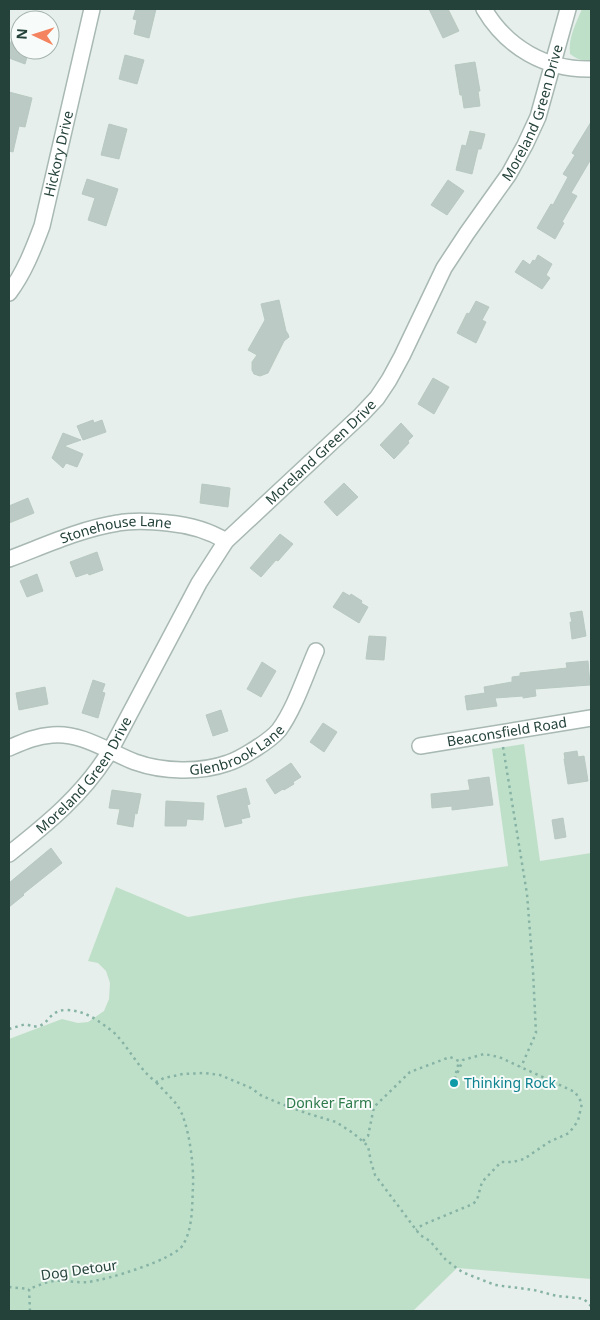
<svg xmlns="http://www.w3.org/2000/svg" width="600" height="1320" viewBox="0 0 600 1320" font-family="'Noto Sans',sans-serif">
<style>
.green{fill:#bfe0c8}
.building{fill:#bbcac4;stroke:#b8c9c2}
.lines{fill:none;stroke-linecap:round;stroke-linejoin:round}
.minor-casing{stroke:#a8b8b2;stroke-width:18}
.path{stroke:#86b3a5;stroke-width:2.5;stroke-dasharray:2.5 4;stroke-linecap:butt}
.minor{stroke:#fff;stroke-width:15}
.culture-dot{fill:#0f9aa8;stroke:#f7fbf9;stroke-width:2}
.labels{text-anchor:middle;stroke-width:4;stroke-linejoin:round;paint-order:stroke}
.street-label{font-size:14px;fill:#24423a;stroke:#f7fbf9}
.culture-label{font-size:14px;fill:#0d838f;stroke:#f7fbf9;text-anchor:start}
.park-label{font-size:14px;fill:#2d7a4b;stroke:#f7fbf9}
</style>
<rect width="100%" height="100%" fill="#e6efeb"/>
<g class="green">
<path d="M582 9H591V61C583 62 577 59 570 54 568 38 576 23 582 9Z"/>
<path d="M524 744 540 861 591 853V1279L457 1268 413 1311H9V1039L62 1019 78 1023 88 1022 104 1011 109 999 110 983 106 971 98 963 88 961 116 887 188 917 301 897 508 866 492 749Z"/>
</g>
<g class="building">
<path d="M136 9H156L149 38 134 34 137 20 133 19Z"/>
<path d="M429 9H448L459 31 443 38Z"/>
<path d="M18 21H20V50H29L25 64 9 58V48Z"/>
<path d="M125 55 144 60 137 84 119 79Z"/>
<path d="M475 62 480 91H478L480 106 464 108 462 95H460L455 65Z"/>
<path d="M9 92 32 98 25 127 19 126 13 152 9 151Z"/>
<path d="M591 122V159L571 193 577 196 562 222 564 223 555 239 537 228 551 204 553 205 568 177 563 174 575 155 572 153Z"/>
<path d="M109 124 127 129 119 159 101 155Z"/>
<path d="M470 131 485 134 481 149H478L472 174 456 170 462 145 466 146Z"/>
<path d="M87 179 118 189 106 226 88 220 95 198 82 194Z"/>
<path d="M448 180 464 191 447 215 431 205Z"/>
<path d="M538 255 552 264 546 275 550 278 542 289 515 272 523 260 530 265 533 260 535 261Z"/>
<path d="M279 300 286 331 288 334 289 337 284 341 268 373 260 376 254 374 252 370V362L257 355 248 350 265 320 261 304Z"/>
<path d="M476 301 489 307 482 320 486 322 476 343 457 333 467 313 469 314Z"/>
<path d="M433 378 449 387 434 414 418 404Z"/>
<path d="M93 420 94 423 102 420 106 432 83 440 77 426Z"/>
<path d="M401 423 413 436 408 441 409 443 394 459 380 445Z"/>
<path d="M63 433 81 440 64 446 83 454 77 467 66 463 63 468 52 458Z"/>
<path d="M344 483 358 497 337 516 324 502Z"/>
<path d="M202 484 230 488 228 507 200 503Z"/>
<path d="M28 498 34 513 9 523V506Z"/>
<path d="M280 534 293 544 278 561 276 560 261 577 250 568Z"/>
<path d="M97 552 103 570 89 575 88 573 76 577 70 562Z"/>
<path d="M37 574 43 591 27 597 20 581Z"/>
<path d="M343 592 350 596 351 594 362 601 361 603 368 607 359 623 333 607Z"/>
<path d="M582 611 586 636 572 639 570 622H572L570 613Z"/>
<path d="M369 636 386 637 384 660 366 659Z"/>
<path d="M588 661 590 685 535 689 536 696 523 698V696L495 698 497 706 467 710 465 696 485 693 484 687 512 682V677L520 676V673L567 668 566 663Z"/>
<path d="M262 662 276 671 261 697 247 689Z"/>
<path d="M93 680 105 684 102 692 105 693 98 718 82 713Z"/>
<path d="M45 687 48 704 19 710 16 693Z"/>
<path d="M221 710 228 731 213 736 206 715Z"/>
<path d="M323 723 337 732 324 752 310 742Z"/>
<path d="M577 751 578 757 584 756 588 781 568 784 564 759H565L564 753Z"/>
<path d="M291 763 301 777 293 782 294 784 284 790 283 789 275 794 266 780Z"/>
<path d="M489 777 493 805 452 810V806L432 808 431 794 470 790 468 780Z"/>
<path d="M246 788 250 804 247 805 250 817 241 819 242 823 225 827 217 796Z"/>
<path d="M112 790 141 794 137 814 135 813 133 827 117 824 120 809 109 808Z"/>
<path d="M166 801 204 803 203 820 187 819 186 826H165Z"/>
<path d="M563 818 566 837 555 839 552 820Z"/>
<path d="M51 848 62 863 23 894 24 895 9 907V883Z"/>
</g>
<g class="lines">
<g class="minor-casing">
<g id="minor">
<path d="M484 9C507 48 546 70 591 69"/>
<path id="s1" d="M9 293C24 273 33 250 42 226L92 9"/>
<path id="s2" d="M9 559C44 546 80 529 118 523 134 520 151 521 168 523 189 525 208 530 226 541"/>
<path id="s3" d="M420 746 591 718"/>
<path id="s4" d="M9 748C23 742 36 736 52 735 81 732 109 752 135 762 163 772 200 773 228 763 238 760 247 754 255 749 263 744 273 737 279 730 295 708 305 676 316 651"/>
<path id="s5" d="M9 854C47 824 84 794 110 751L199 583 226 541 361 415 377 398 389 380 402 356 444 268 467 233 509 174 525 145 538 117 568 9"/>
</g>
</g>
<g class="path">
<path d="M503 747 527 894 533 971 536 1033 521 1067"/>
<path d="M9 1029 26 1024C49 1034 45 1010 66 1010 82 1010 95 1018 108 1028 112 1031 116 1034 119 1038 132 1053 140 1070 156 1082L164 1078 183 1074 204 1073 220 1075 251 1088 262 1096 279 1103 306 1113 336 1122 353 1133 368 1146 371 1162 375 1175 420 1235 430 1241 446 1260 462 1272 495 1285 534 1290 557 1296 578 1298 584 1299 591 1306"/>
<path d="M363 1141 368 1136 374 1107 410 1072 450 1057 459 1061 454 1081 463 1060 484 1054 499 1057 575 1092 582 1103 578 1121 569 1133 549 1142 524 1159 513 1162H501L482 1182 477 1200 473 1204 422 1225 416 1230"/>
<path d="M9 1287 29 1289"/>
<path d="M30 1311 29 1289C37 1286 46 1282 54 1281 65 1280 77 1283 88 1282 106 1280 174 1260 183 1245 193 1228 192 1206 193 1186 194 1166 189 1121 177 1105 171 1097 163 1090 156 1082"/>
</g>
<use href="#minor" class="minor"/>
</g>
<circle class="culture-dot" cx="454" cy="1083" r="5"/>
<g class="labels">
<g class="street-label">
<text dy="5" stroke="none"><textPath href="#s5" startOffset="920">Moreland Green Drive</textPath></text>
<text dy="5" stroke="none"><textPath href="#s1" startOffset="149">Hickory Drive</textPath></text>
<text dy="5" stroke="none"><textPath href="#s5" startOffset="515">Moreland Green Drive</textPath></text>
<text dy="5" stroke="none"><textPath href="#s2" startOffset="112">Stonehouse Lane</textPath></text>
<text dy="5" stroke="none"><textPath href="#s3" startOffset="88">Beaconsfield Road</textPath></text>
<text dy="5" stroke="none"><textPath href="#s4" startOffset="241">Glenbrook Lane</textPath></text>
<text dy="5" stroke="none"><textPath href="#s5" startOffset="110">Moreland Green Drive</textPath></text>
<text transform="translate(79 1270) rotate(-8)" y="5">Dog Detour</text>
</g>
<g class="culture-label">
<text x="464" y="1088">Thinking Rock</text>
</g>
<g class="park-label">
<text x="329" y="1108">Donker Farm</text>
</g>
</g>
<rect width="600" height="1320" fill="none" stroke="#24423a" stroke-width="20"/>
<g transform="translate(35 35) rotate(274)"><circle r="24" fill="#f7fbf9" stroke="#a3b1ad"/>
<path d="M0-4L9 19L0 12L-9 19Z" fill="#f4845f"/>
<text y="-8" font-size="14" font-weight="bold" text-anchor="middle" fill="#24423a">N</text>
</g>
</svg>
